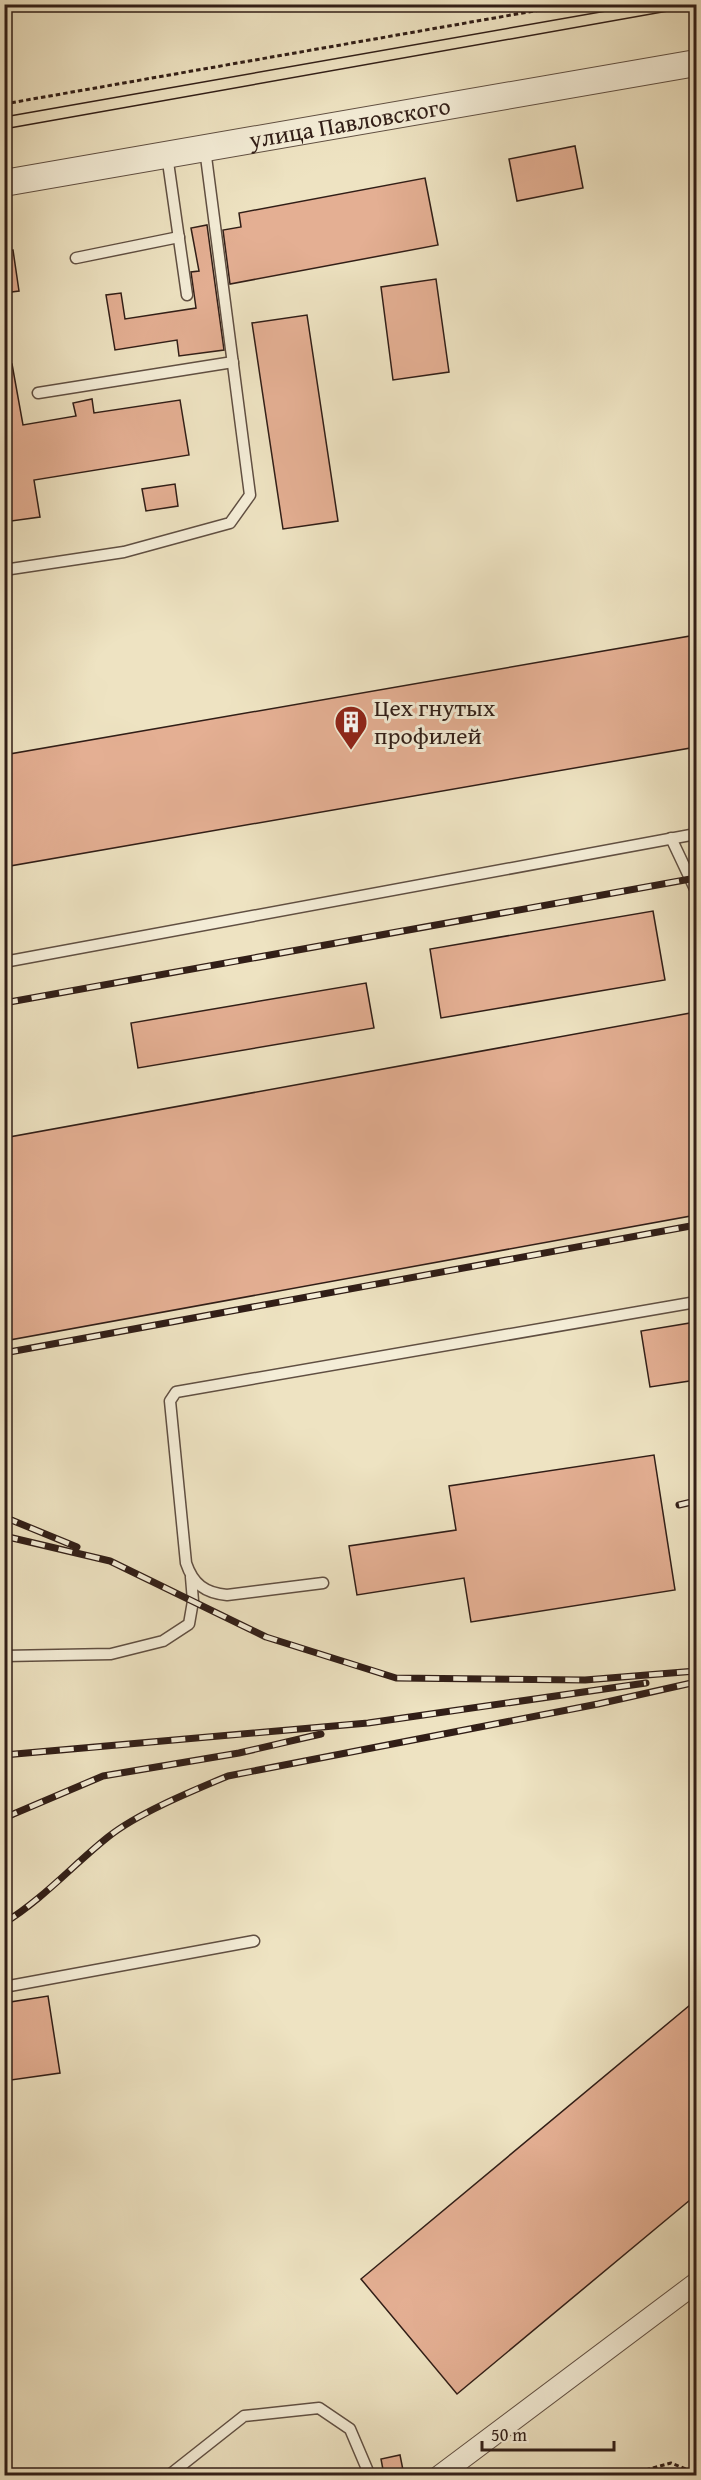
<svg xmlns="http://www.w3.org/2000/svg" width="701" height="2480" viewBox="0 0 701 2480" font-family="'Gentium Book Plus',serif">
<style>
.building{fill:#e4af93;stroke:#311e17;stroke-width:1.5}
.lines{fill:none;stroke-linecap:round;stroke-linejoin:round}
.service-casing{stroke:#604f42;stroke-width:13}
.minor-casing{stroke:#604f42;stroke-width:22}
.tertiary-casing{stroke:#604f42;stroke-width:28}
.path{stroke:#311e17;stroke-width:3;stroke-dasharray:4.5 3;stroke-linecap:butt}
.service{stroke:#f4edd7;stroke-width:10}
.minor{stroke:#f4edd7;stroke-width:20}
.tertiary{stroke:#f4edd7;stroke-width:26}
.tram{stroke:#311e17;stroke-width:1.5}
.rail-casing{stroke:#311e17;stroke-width:7}
.rail{stroke:#f4edd7;stroke-width:4.5;stroke-dasharray:14;stroke-linecap:butt}
.labels{text-anchor:middle;stroke-width:6;stroke-linejoin:round;paint-order:stroke}
.street-label{font-size:24px;fill:#311e17;stroke:#f4edd7}
.poi-label{font-size:24px;fill:#311e17;stroke:#f4edd7;text-anchor:start}
</style>
<rect width="100%" height="100%" fill="#eee3c2"/>
<filter id="stains"><feTurbulence type="fractalNoise" baseFrequency=".00333" numOctaves="4"/><feColorMatrix values="0 0 0 0 .2 0 0 0 0 .09 0 0 0 0 .02 0 0 0 .5 -.17"/></filter>
<radialGradient id="worn" r=".72"><stop offset=".6" stop-color="#630" stop-opacity="0"/><stop offset="1" stop-color="#630" stop-opacity=".3"/></radialGradient>
<g class="building">
<path d="M575 146 583 188 517 201 509 159Z"/>
<path d="M425 178 438 245 230 284 223 230 241 227 239 213Z"/>
<path d="M207 225 224 350 179 356 177 340 115 350 106 295 121 293 125 319 196 308 191 272 199 271 191 228Z"/>
<path d="M13 250 19 291 4 293V251Z"/>
<path d="M436 279 449 372 393 380 381 287Z"/>
<path d="M307 315 338 521 283 529 252 323Z"/>
<path d="M12 364 23 425 76 416 73 403 92 399 94 413 180 400 189 455 34 480 40 517 4 522V365Z"/>
<path d="M175 484 178 506 146 511 142 489Z"/>
<path d="M696 635V747L4 867V755Z"/>
<path d="M653 911 665 980 441 1018 430 949Z"/>
<path d="M366 983 374 1028 138 1068 131 1023Z"/>
<path d="M696 1012V1215L4 1341V1138Z"/>
<path d="M696 1322V1380L650 1387 641 1331Z"/>
<path d="M654 1455 675 1590 471 1622 464 1578 357 1595 349 1546 456 1530 449 1486Z"/>
<path d="M48 1996 60 2073 4 2081V2003Z"/>
<path d="M696 2000V2195L457 2394 361 2279Z"/>
<path d="M400 2455 404 2475H384L381 2459Z"/>
</g>
<g class="lines">
<g class="service-casing">
<g id="service">
<path d="M167 155 187 295"/>
<path d="M76 258 179 237"/>
<path d="M38 393 233 362"/>
<path d="M4 570 124 552 230 523 250 495 205 149"/>
<path d="M671 838 696 891"/>
<path d="M4 962 696 834"/>
<path d="M323 1583 227 1595C205 1593 193 1584 186 1563L170 1401 176 1392 696 1302"/>
<path d="M4 1656 111 1654 163 1641 189 1624 193 1601 191 1577"/>
<path d="M4 1987 254 1941"/>
<path d="M168 2476 244 2416 319 2408 350 2429 370 2476"/>
</g>
</g>
<g class="minor-casing">
<path id="minor" d="M439 2476 696 2283"/>
</g>
<g class="tertiary-casing">
<g id="tertiary">
<path id="s1" d="M4 183 696 63"/>
</g>
</g>
<g class="path">
<path d="M4 104 574 4"/>
<path d="M624 2476 671 2463 696 2473"/>
</g>
<use href="#service" class="service"/>
<use href="#minor" class="minor"/>
<use href="#tertiary" class="tertiary"/>
<g class="tram">
<path d="M4 117 646 4"/>
<path d="M4 129 696 6"/>
</g>
<g class="rail-casing">
<g id="rail">
<path d="M4 1003 696 878"/>
<path d="M4 1353 696 1225"/>
<path d="M679 1505 696 1501"/>
<path d="M4 1517 77 1547"/>
<path d="M4 1536 110 1561 266 1637 396 1678 585 1680 696 1671"/>
<path d="M4 1755 368 1723 646 1683"/>
<path d="M4 1818 103 1776 239 1753 321 1734"/>
<path d="M4 1923C43 1899 73 1865 108 1837 138 1813 192 1791 228 1776L598 1704 696 1682"/>
</g>
</g>
<use href="#rail" class="rail"/>
</g>
<defs>
<g id="building-pin" transform="scale(1.725)"><path d="M0 17L-7.5 6A9.5 9.5 0 1 1 7.5 6Z" fill="#8f2418" stroke="#f4edd7"/><path d="M-4-6H4V6H1V3H-1V6H-4ZM-2.5-4.3h1.7v1.8h-1.7ZM.8-4.3h1.7v1.8H.8ZM-2.5-1h1.7V.8h-1.7ZM.8-1h1.7V.8H.8Z" fill="#fff"/></g>
</defs>
<g fill-rule="evenodd">
<use href="#building-pin" x="351" y="722"/>
</g>
<g class="labels">
<g class="street-label">
<text dy="8" stroke="none"><textPath href="#s1" startOffset="351">улица Павловского</textPath></text>
</g>
<g class="poi-label">
<text x="374" y="716">Цех гнутых<tspan x="374" dy="28">профилей</tspan></text>
</g>
</g>
<rect width="701" height="2480" fill="none" stroke="#eee3c2" stroke-width="24"/>
<rect x="6" y="6" width="689" height="2468" fill="none" stroke="#311e17" stroke-width="3"/>
<rect x="12" y="12" width="677" height="2456" fill="none" stroke="#311e17" stroke-width="1.5"/>
<path d="M482 2441v9h132v-9" fill="none" stroke="#311e17" stroke-width="3"/>
<text x="491" y="2441" font-size="18" fill="#311e17" stroke="#f4edd7" stroke-width="4.5" paint-order="stroke">50 m</text>
<rect width="100%" height="100%" filter="url(#stains)"/>
<rect width="100%" height="100%" fill="url(#worn)"/>
</svg>
